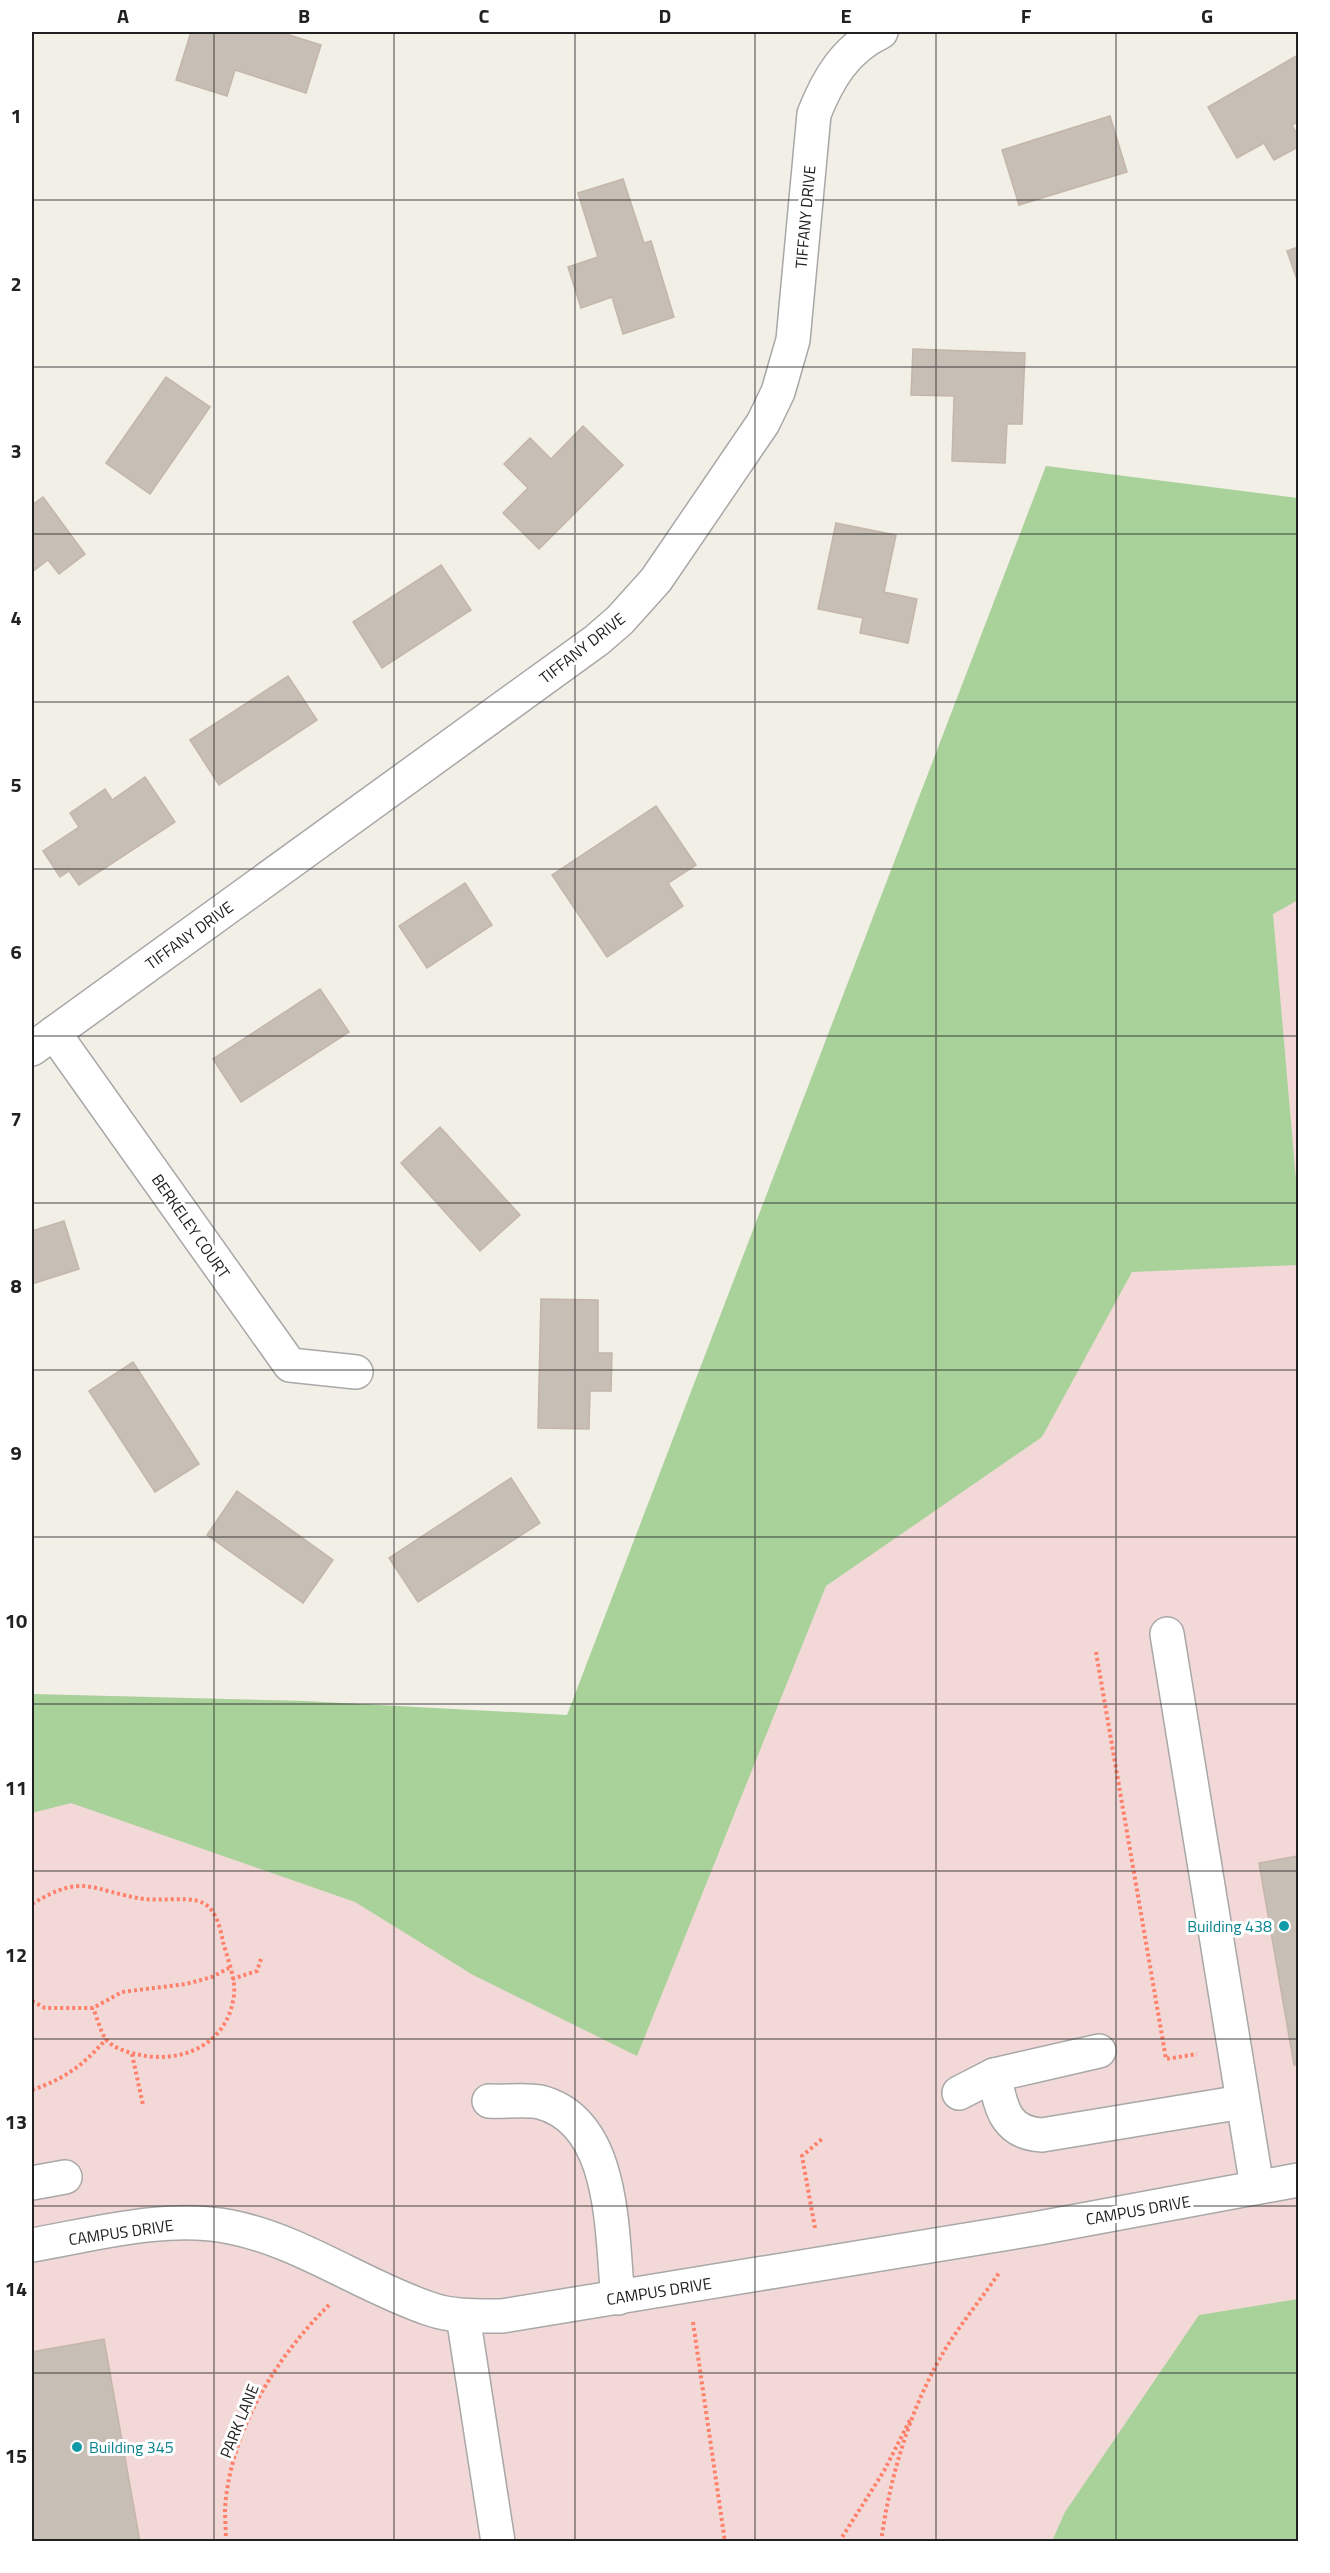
<svg xmlns="http://www.w3.org/2000/svg" width="1330" height="2573" viewBox="0 0 1330 2573" font-family="'Titillium Web',sans-serif">
<style>
.commercial{fill:#f2d9d7}
.forest{fill:#a9d29b}
.building{fill:#c7beb6;stroke:#c4b6a9;stroke-width:1.5}
.lines{fill:none;stroke-linecap:round;stroke-linejoin:round}
.minor-casing{stroke:#a8a8a8;stroke-width:36}
.path{stroke:#ff816b;stroke-width:4;stroke-dasharray:3 3;stroke-linecap:butt}
.minor{stroke:#fff;stroke-width:33}
.grid{fill:none;stroke:#212121;stroke-width:1.5;stroke-opacity:0.55}
.culture-dot{fill:#0f9aa8;stroke:#fff;stroke-width:2}
.labels{text-anchor:middle;stroke-width:6;stroke-linejoin:round;paint-order:stroke}
.street-label{font-size:16px;fill:#212121;stroke:#fff}
.culture-label{font-size:16px;fill:#0d838f;stroke:#fff;text-anchor:end}
.neatline{fill:none;stroke:#212121;stroke-width:2}
.grid-label{font-size:20px;text-anchor:middle;font-weight:bold;fill:#212121}
</style>
<rect width="100%" height="100%" fill="#f2efe7"/>
<path class="commercial" d="M1046 466 1298 503V2541L32 2542V1694L304 1701 567 1716Z"/>
<g class="forest">
<path d="M1046 466 1298 498V900L1273 914 1298 1203V1265L1132 1272 1042 1437 826 1586 637 2056 473 1975 355 1902 71 1803 32 1813V1694L304 1701 567 1715Z"/>
<path d="M1298 2299V2541H1052L1065 2512 1199 2315Z"/>
</g>
<g class="building">
<path d="M188 32H280L321 45 306 93 235 70 227 96 176 80 191 32Z"/>
<path d="M1298 55V122L1292 125 1298 136V147L1274 160 1264 143 1237 158 1208 107Z"/>
<path d="M1110 116 1127 172 1019 205 1002 150Z"/>
<path d="M623 179 644 243 651 241 674 317 623 334 612 297 581 308 568 267 598 257 578 193Z"/>
<path d="M1298 247V282L1287 251Z"/>
<path d="M913 349 1025 353 1022 424H1007L1005 463 952 461 954 396 911 395Z"/>
<path d="M166 377 210 407 150 494 106 463Z"/>
<path d="M583 426 623 465 539 549 503 513 528 488 504 464 530 438 551 459Z"/>
<path d="M43 497 85 554 59 574 48 560 32 572V505Z"/>
<path d="M836 523 896 535 884 592 917 599 908 643 860 633 863 618 818 609Z"/>
<path d="M441 565 471 610 382 668 353 622Z"/>
<path d="M288 676 317 720 219 785 190 740Z"/>
<path d="M145 777 175 822 79 885 69 871 60 877 43 851 79 827 70 813 105 789 112 800Z"/>
<path d="M656 806 696 865 668 883 683 906 607 957 552 875Z"/>
<path d="M465 883 492 925 427 968 399 926Z"/>
<path d="M320 989 349 1032 241 1102 213 1059Z"/>
<path d="M440 1127 520 1215 480 1251 401 1163Z"/>
<path d="M64 1221 79 1269 32 1284V1231Z"/>
<path d="M541 1299 598 1300V1353H612L611 1391H590L589 1429 538 1428Z"/>
<path d="M133 1362 199 1464 155 1492 89 1391Z"/>
<path d="M511 1478 540 1523 418 1602 389 1558Z"/>
<path d="M237 1491 333 1560 303 1603 207 1535Z"/>
<path d="M1298 1856V2064L1294 2065 1259 1863Z"/>
<path d="M104 2339 140 2542H32V2352Z"/>
</g>
<g class="lines">
<g class="minor-casing">
<g id="minor">
<path d="M54 1033 290 1365 356 1372"/>
<path d="M32 1049 597 640 620 620 656 580 763 423 778 392 793 340 814 114C828 79 845 49 881 32"/>
<path d="M1167 1634 1257 2187"/>
<path d="M994 2075C1001 2106 1004 2133 1042 2135L1242 2102"/>
<path d="M959 2093 994 2075 1099 2051"/>
<path d="M489 2101C504 2102 525 2099 540 2102 617 2122 611 2235 618 2298"/>
<path d="M32 2183 65 2177"/>
<path d="M32 2245C96 2234 166 2214 231 2227 301 2241 362 2286 430 2309 453 2317 478 2316 502 2316L1039 2228 1298 2180"/>
<path d="M463 2316 498 2542"/>
</g>
</g>
<g class="path">
<path d="M1096 1652 1166 2059 1197 2054"/>
<path d="M32 1904C84 1872 91 1891 144 1899 161 1901 182 1897 198 1901 216 1906 220 1927 223 1942 227 1957 236 1979 234 1995 228 2045 181 2065 136 2054 126 2052 111 2047 105 2038 100 2030 97 2017 93 2008"/>
<path d="M232 1979 257 1971 261 1959"/>
<path d="M32 2001 45 2008H93L122 1992 186 1984 212 1977 229 1968"/>
<path d="M132 2054 143 2105"/>
<path d="M32 2090C64 2079 84 2065 106 2039"/>
<path d="M815 2228 802 2156 822 2139"/>
<path d="M693 2322 725 2542"/>
<path d="M226 2542C226 2531 225 2520 225 2509 230 2432 275 2358 329 2305"/>
<path d="M839 2542 884 2471 911 2418"/>
<path d="M881 2542C890 2475 911 2406 946 2348 962 2322 982 2298 999 2273"/>
</g>
<use href="#minor" class="minor"/>
</g>
<path class="grid" d="M214 32V2542M394 32V2542M575 32V2542M755 32V2542M936 32V2542M1116 32V2542M32 200H1298M32 367H1298M32 534H1298M32 702H1298M32 869H1298M32 1036H1298M32 1203H1298M32 1370H1298M32 1537H1298M32 1704H1298M32 1871H1298M32 2039H1298M32 2206H1298M32 2373H1298"/>
<g class="culture-dot">
<circle cx="1284" cy="1926" r="6"/>
<circle cx="77" cy="2447" r="6"/>
</g>
<g class="labels">
<g class="street-label">
<text transform="translate(805 217) rotate(-85)" y="6">TIFFANY DRIVE</text>
<text transform="translate(582 648) rotate(-38)" y="6">TIFFANY DRIVE</text>
<text transform="translate(189 935) rotate(-36)" y="6">TIFFANY DRIVE</text>
<text transform="translate(191 1226) rotate(55)" y="6">BERKELEY COURT</text>
<text transform="translate(1138 2210) rotate(-10)" y="6">CAMPUS DRIVE</text>
<text transform="translate(121 2232) rotate(-8)" y="6">CAMPUS DRIVE</text>
<text transform="translate(659 2291) rotate(-9)" y="6">CAMPUS DRIVE</text>
<text transform="translate(239 2421) rotate(-68)" y="6">PARK LANE</text>
</g>
<g class="culture-label">
<text x="1272" y="1932">Building 438</text>
<text x="89" y="2453" text-anchor="start">Building 345</text>
</g>
</g>
<rect width="1330" height="2573" fill="none" stroke="#ffffff" stroke-width="66"/>
<rect x="33" y="33" width="1264" height="2507" class="neatline"/>
<g class="grid-label">
<text x="123" y="23">A</text>
<text x="304" y="23">B</text>
<text x="484" y="23">C</text>
<text x="665" y="23">D</text>
<text x="846" y="23">E</text>
<text x="1026" y="23">F</text>
<text x="1207" y="23">G</text>
<text x="16" y="123">1</text>
<text x="16" y="291">2</text>
<text x="16" y="458">3</text>
<text x="16" y="625">4</text>
<text x="16" y="792">5</text>
<text x="16" y="959">6</text>
<text x="16" y="1126">7</text>
<text x="16" y="1293">8</text>
<text x="16" y="1460">9</text>
<text x="16" y="1628">10</text>
<text x="16" y="1795">11</text>
<text x="16" y="1962">12</text>
<text x="16" y="2129">13</text>
<text x="16" y="2296">14</text>
<text x="16" y="2463">15</text>
</g>
</svg>
